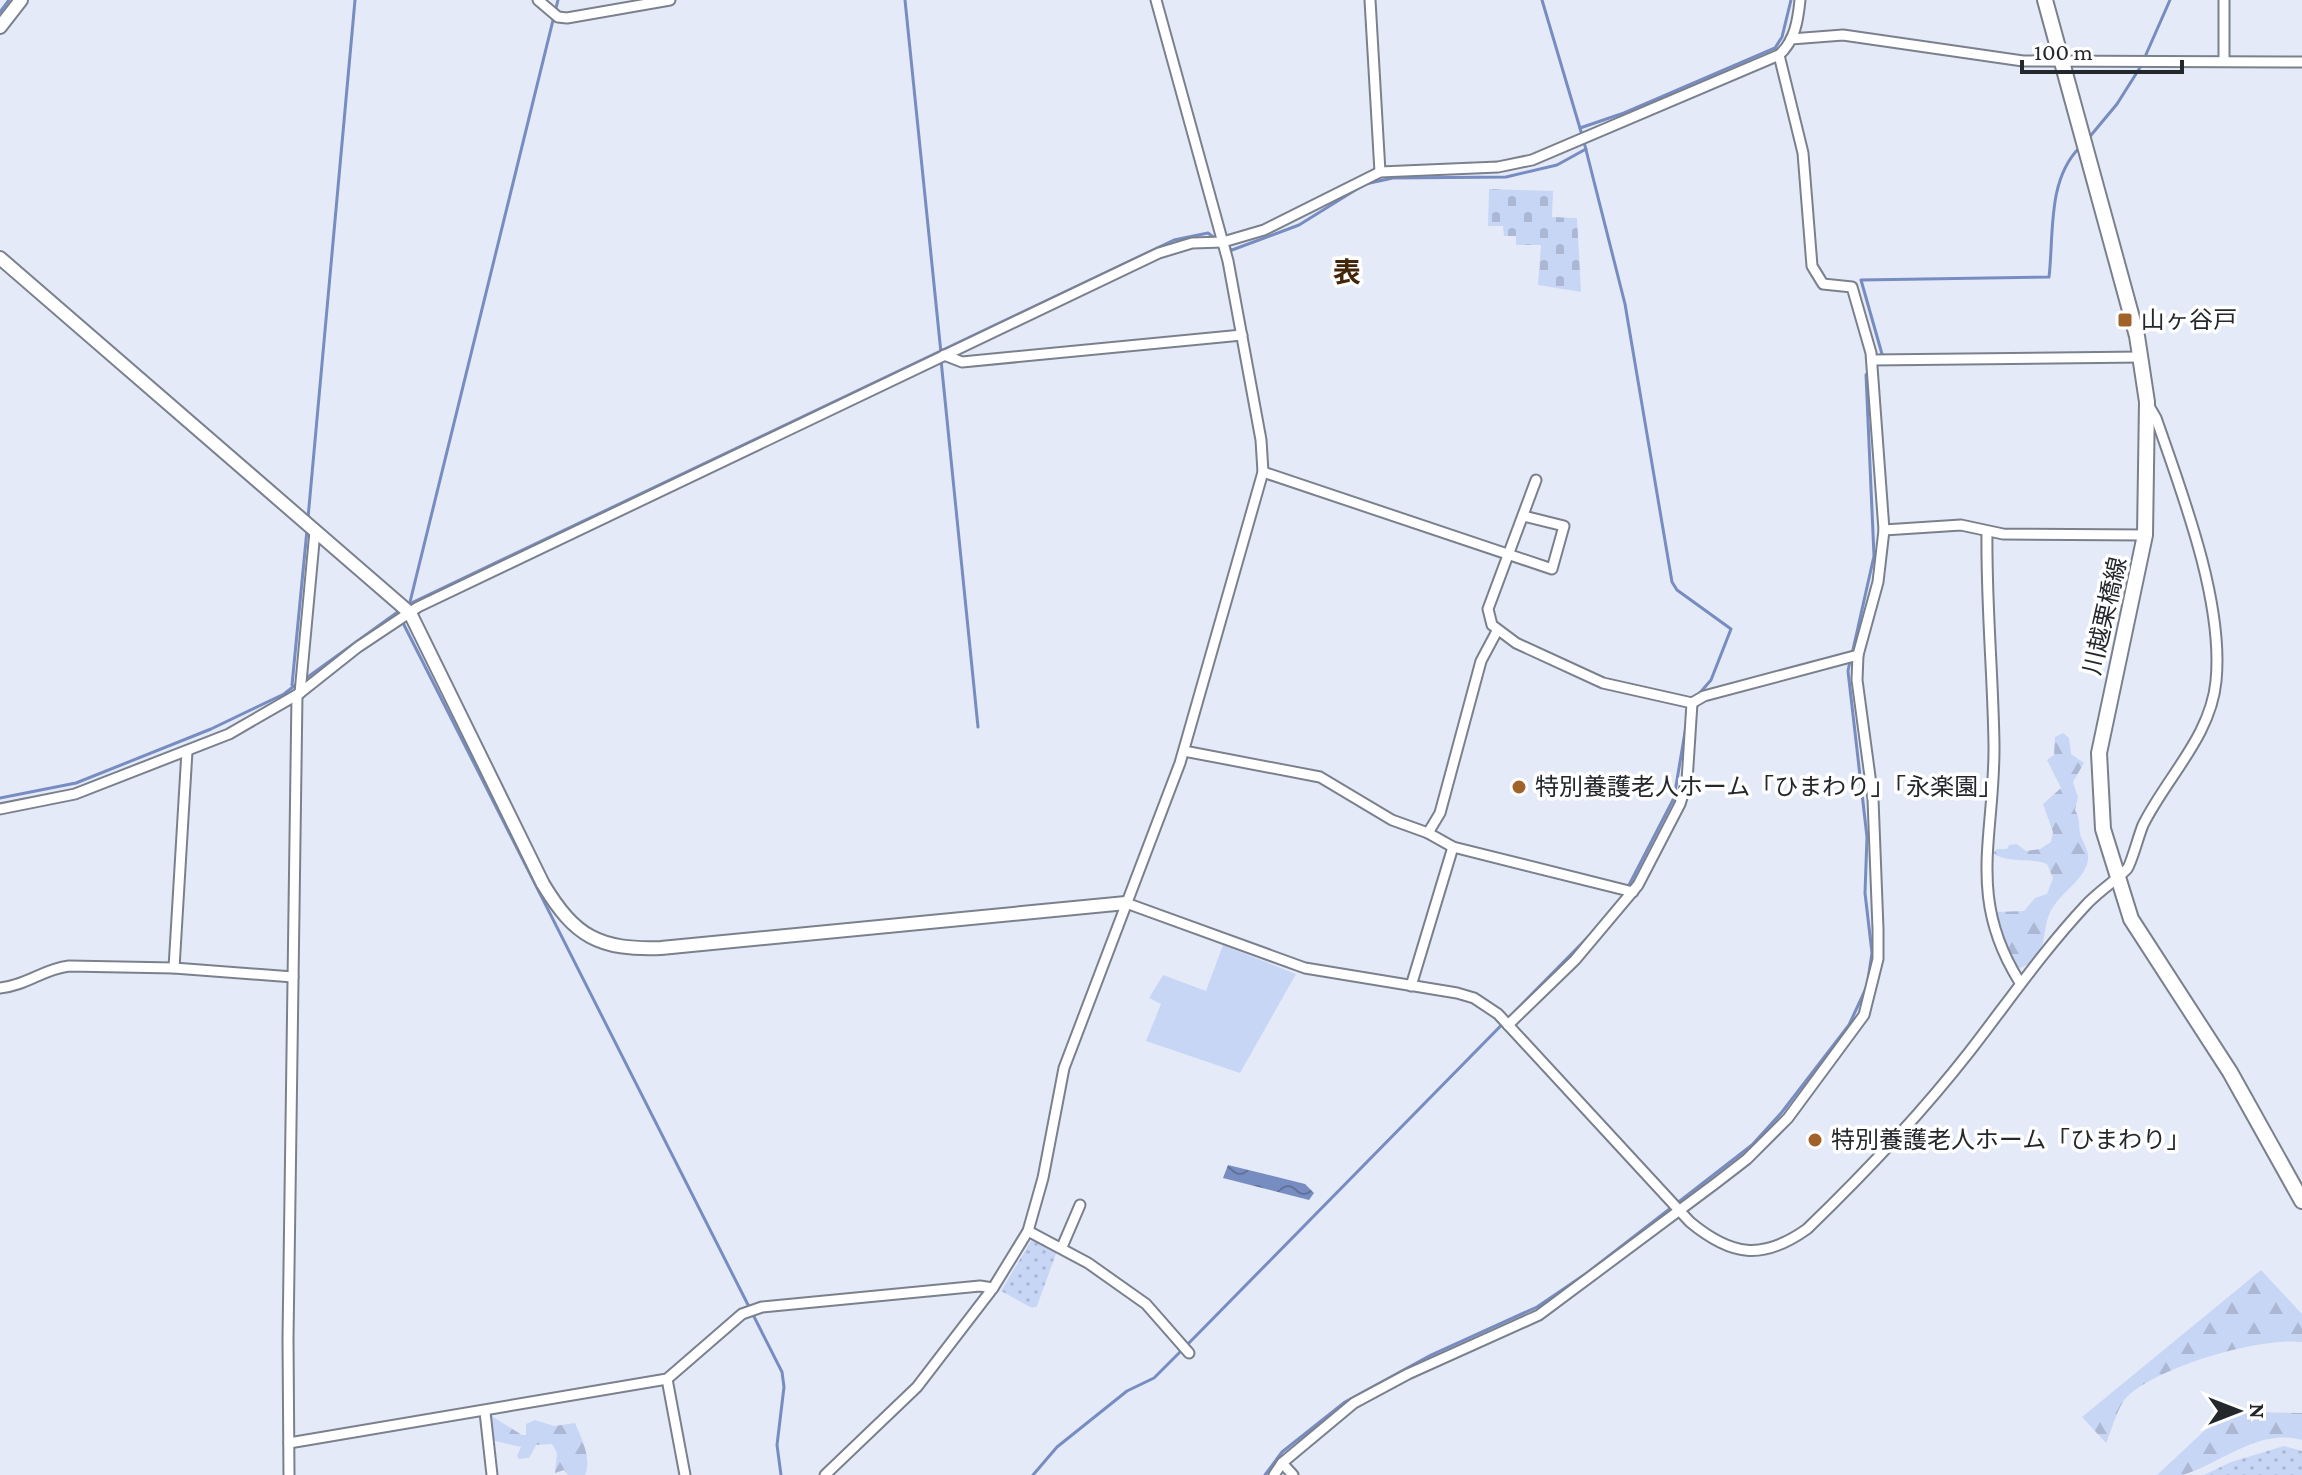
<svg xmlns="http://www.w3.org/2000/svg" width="2302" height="1475" viewBox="0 0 2302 1475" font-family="'Crimson Pro','Noto Sans JP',serif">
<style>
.grass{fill:url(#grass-dots)}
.forest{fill:url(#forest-firs)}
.cemetery{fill:url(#cemetery-stones)}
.pitch{fill:#c8d6f6}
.water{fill:url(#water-waves)}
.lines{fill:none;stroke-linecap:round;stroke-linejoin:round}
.stream{stroke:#778cc1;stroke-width:3}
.street-casing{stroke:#7b808d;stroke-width:13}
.secondary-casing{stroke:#7b808d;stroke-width:16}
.primary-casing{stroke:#7b808d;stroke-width:18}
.street{stroke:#fff;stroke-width:9}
.secondary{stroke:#fff;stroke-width:12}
.primary{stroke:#fff;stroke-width:14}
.poi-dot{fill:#a1622a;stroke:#fff;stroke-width:3}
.labels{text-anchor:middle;stroke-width:7;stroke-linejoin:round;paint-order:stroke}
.poi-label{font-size:24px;fill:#24272c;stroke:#fff;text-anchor:start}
.street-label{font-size:24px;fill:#24272c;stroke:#fff}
.quarter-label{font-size:28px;font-weight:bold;fill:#43250a;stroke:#fff}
</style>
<defs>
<pattern id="grass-dots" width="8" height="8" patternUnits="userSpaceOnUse" patternTransform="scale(2)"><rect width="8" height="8" fill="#c8d6f6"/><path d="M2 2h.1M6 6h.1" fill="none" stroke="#acb8d3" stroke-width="1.8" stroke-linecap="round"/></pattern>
<pattern id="forest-firs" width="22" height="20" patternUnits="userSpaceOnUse" patternTransform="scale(2)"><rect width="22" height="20" fill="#c8d6f6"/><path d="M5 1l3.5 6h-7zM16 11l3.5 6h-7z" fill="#acb8d3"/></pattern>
<pattern id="cemetery-stones" width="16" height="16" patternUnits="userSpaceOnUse" patternTransform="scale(2)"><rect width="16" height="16" fill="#c8d6f6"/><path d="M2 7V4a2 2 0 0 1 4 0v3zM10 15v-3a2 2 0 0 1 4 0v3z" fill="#acb8d3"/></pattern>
<pattern id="water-waves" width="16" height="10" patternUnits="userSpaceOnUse" patternTransform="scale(2)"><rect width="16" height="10" fill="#778cc1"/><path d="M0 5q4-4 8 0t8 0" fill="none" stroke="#61729d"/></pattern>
</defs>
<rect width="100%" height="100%" fill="#e4eaf8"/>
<g class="grass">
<path d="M1034 1236 1057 1251 1037 1306 1032 1308 1001 1291Z"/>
<path d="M2284 1446 2302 1451V1475H2204L2231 1462Z"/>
</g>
<g class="forest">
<path d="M2063 733 2069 738 2071 754 2084 763 2073 782 2078 797 2075 810C2082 821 2077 830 2082 839 2086 848 2091 855 2086 867 2079 883 2060 894 2051 910 2040 931 2051 960 2016 969L2002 937 1995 912 2024 911 2035 898 2047 894 2053 878 2047 864C2030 857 2007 864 1993 853L1997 849H2007L2009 845 2017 844 2026 851 2040 849 2051 842 2053 832 2043 804 2061 788 2047 760 2054 755 2055 737Z"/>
<path d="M2261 1270 2302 1314V1342C2260 1337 2156 1367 2126 1398 2117 1408 2112 1430 2106 1443L2082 1417Z"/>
<path d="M2247 1412 2302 1413V1440C2258 1428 2222 1463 2183 1475 2175 1475 2164 1475 2157 1475L2219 1417Z"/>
<path d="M487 1413 522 1435H526V1424L535 1420 554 1426 575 1423C582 1439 592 1459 585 1475H568L564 1470 555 1473 557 1453 552 1444 536 1445 529 1458 519 1459 517 1456 521 1447 491 1440Z"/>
</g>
<path class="cemetery" d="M1489 189 1553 191 1552 217 1577 218 1581 292 1538 285 1541 245H1516V236H1504L1503 226H1488Z"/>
<path class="pitch" d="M1223 945 1296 974 1240 1073 1146 1041 1161 1004 1149 998 1163 975 1206 991Z"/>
<path class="water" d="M1228 1165 1305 1184 1314 1193 1309 1200 1223 1178Z"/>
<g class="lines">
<g class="stream">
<path d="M905 0 941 353"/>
<path d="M1542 0 1582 135"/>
<path d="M0 12 9 0"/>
<path d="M2144 59 2170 0"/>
<path d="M1580 128 1624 113 1775 48 1782 37 1791 0"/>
<path d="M2087 140 2117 104 2141 66"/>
<path d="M1584 142 1625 304 1672 582 1677 590 1731 629 1711 680 1698 695"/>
<path d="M1229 248 1232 250 1299 225 1365 184 1393 178 1506 177 1557 165 1586 149"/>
<path d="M1879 357 1882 354 1861 280 2049 277C2054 235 2047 181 2079 148"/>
<path d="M941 360 978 727"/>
<path d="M308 518 355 0"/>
<path d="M410 602 558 0"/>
<path d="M405 606 1174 240 1208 233 1216 239"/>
<path d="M401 619 782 1372 784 1387 777 1445 781 1475"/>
<path d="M1852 654 1874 556 1866 375 1870 370"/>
<path d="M305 679 399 611"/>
<path d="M292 685 307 530"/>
<path d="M0 798 76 783 211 729 284 694 298 683"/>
<path d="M1628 887 1674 798 1689 708"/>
<path d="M1187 1345 1591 934"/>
<path d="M1033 1475 1057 1447 1127 1391 1154 1378 1182 1350"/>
<path d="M1265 1475 1282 1452 1345 1402 1431 1355 1537 1307 1587 1273 1752 1145 1782 1112 1849 1025 1867 986 1872 953 1865 893 1867 837 1848 671 1850 661"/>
</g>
<g class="street-casing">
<g id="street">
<path d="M538 0 558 17 567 18 670 0"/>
<path d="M1370 0 1380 172"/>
<path d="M2224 0V61"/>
<path d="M1791 39 1843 35 2023 61 2302 62"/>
<path d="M944 355 962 362 1242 335"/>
<path d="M1872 360 2142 357"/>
<path d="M1263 472 1552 569 1564 526 1524 516"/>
<path d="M1884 530 1961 525 2003 534 2145 535"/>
<path d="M1987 532C1986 604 1993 674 1994 745 1995 836 1966 896 2019 981"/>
<path d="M300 693 315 531"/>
<path d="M1692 703 1704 696 1858 655"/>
<path d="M1184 751 1320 777 1392 820 1428 833 1440 813 1481 661 1497 631"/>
<path d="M0 809 75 794 229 734 300 693 358 647 418 607 1159 253 1192 243 1223 242 1264 230 1380 172 1498 167 1532 160 1779 55C1795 41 1798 20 1800 0"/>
<path d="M1428 833 1453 847 1633 892"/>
<path d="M1126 903 1305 968 1457 993 1474 998 1498 1014 1690 1222C1731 1256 1762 1261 1807 1229 1865 1173 1920 1115 1970 1051 2008 1002 2043 951 2086 905 2098 892 2114 882 2127 869 2131 865 2139 834 2143 825 2166 778 2211 736 2216 681 2224 602 2182 493 2156 418L2149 406"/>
<path d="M174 968 187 751"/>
<path d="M1411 986 1453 847"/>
<path d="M0 988C28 985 43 969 69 966L174 968 293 977"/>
<path d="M1508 1025 1575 960 1638 885 1680 804 1687 781 1692 703 1603 683 1516 643 1492 625 1488 609 1536 480"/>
<path d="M1028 1231 1088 1263 1146 1304 1189 1353"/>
<path d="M1062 1247 1080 1205"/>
<path d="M667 1379 685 1475"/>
<path d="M485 1412 492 1475"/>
<path d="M289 1443 667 1379 742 1314 762 1307 980 1286 993 1288"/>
<path d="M1282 1463 1293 1475"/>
<path d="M289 1475 288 1339 297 695"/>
<path d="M825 1475 917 1387 993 1288 1028 1231 1043 1178 1064 1068 1180 763 1263 472 1261 440 1228 261 1156 0"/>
<path d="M1274 1475 1282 1463 1354 1403 1408 1374 1539 1315 1716 1183 1747 1159 1788 1118 1864 1015 1878 959V929L1873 799 1857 680 1858 655 1878 582 1884 530 1871 353 1852 287 1823 284 1812 266 1803 153 1779 55"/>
</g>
</g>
<g class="secondary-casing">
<g id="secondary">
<path d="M0 27 21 0"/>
<path d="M0 258 410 613 543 884C575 937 599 950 661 948L1126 903"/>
</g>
</g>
<g class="primary-casing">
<path id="primary" d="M2045 0 2137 336 2147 402 2145 535 2099 753 2103 829 2131 919 2230 1072 2302 1201"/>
</g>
<use href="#street" class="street"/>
<use href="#secondary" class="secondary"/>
<use href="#primary" class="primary"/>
</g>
<g class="poi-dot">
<rect x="2117" y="312" width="16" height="16" rx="4"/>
<circle cx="1519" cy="787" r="8"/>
<circle cx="1815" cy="1140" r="8"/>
</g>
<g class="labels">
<g class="poi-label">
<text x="2141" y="328">山ヶ谷戸</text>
<text x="1535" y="795">特別養護老人ホーム「ひまわり」「永楽園」</text>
<text x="1831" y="1148">特別養護老人ホーム「ひまわり」</text>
</g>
<g class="street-label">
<text transform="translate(2105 616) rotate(-77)" y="8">川越栗橋線</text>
</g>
<g class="quarter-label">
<text x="1347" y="282">表</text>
</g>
</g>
<g transform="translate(2238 1411) rotate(90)" stroke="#ffffff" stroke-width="6" paint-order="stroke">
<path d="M0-6L14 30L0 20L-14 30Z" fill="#24272c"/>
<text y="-12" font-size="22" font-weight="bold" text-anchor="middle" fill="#24272c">N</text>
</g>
<path d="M2022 60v12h160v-12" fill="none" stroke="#24272c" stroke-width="4"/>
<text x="2034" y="60" font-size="24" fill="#24272c" stroke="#ffffff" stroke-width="6" paint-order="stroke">100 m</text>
</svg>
